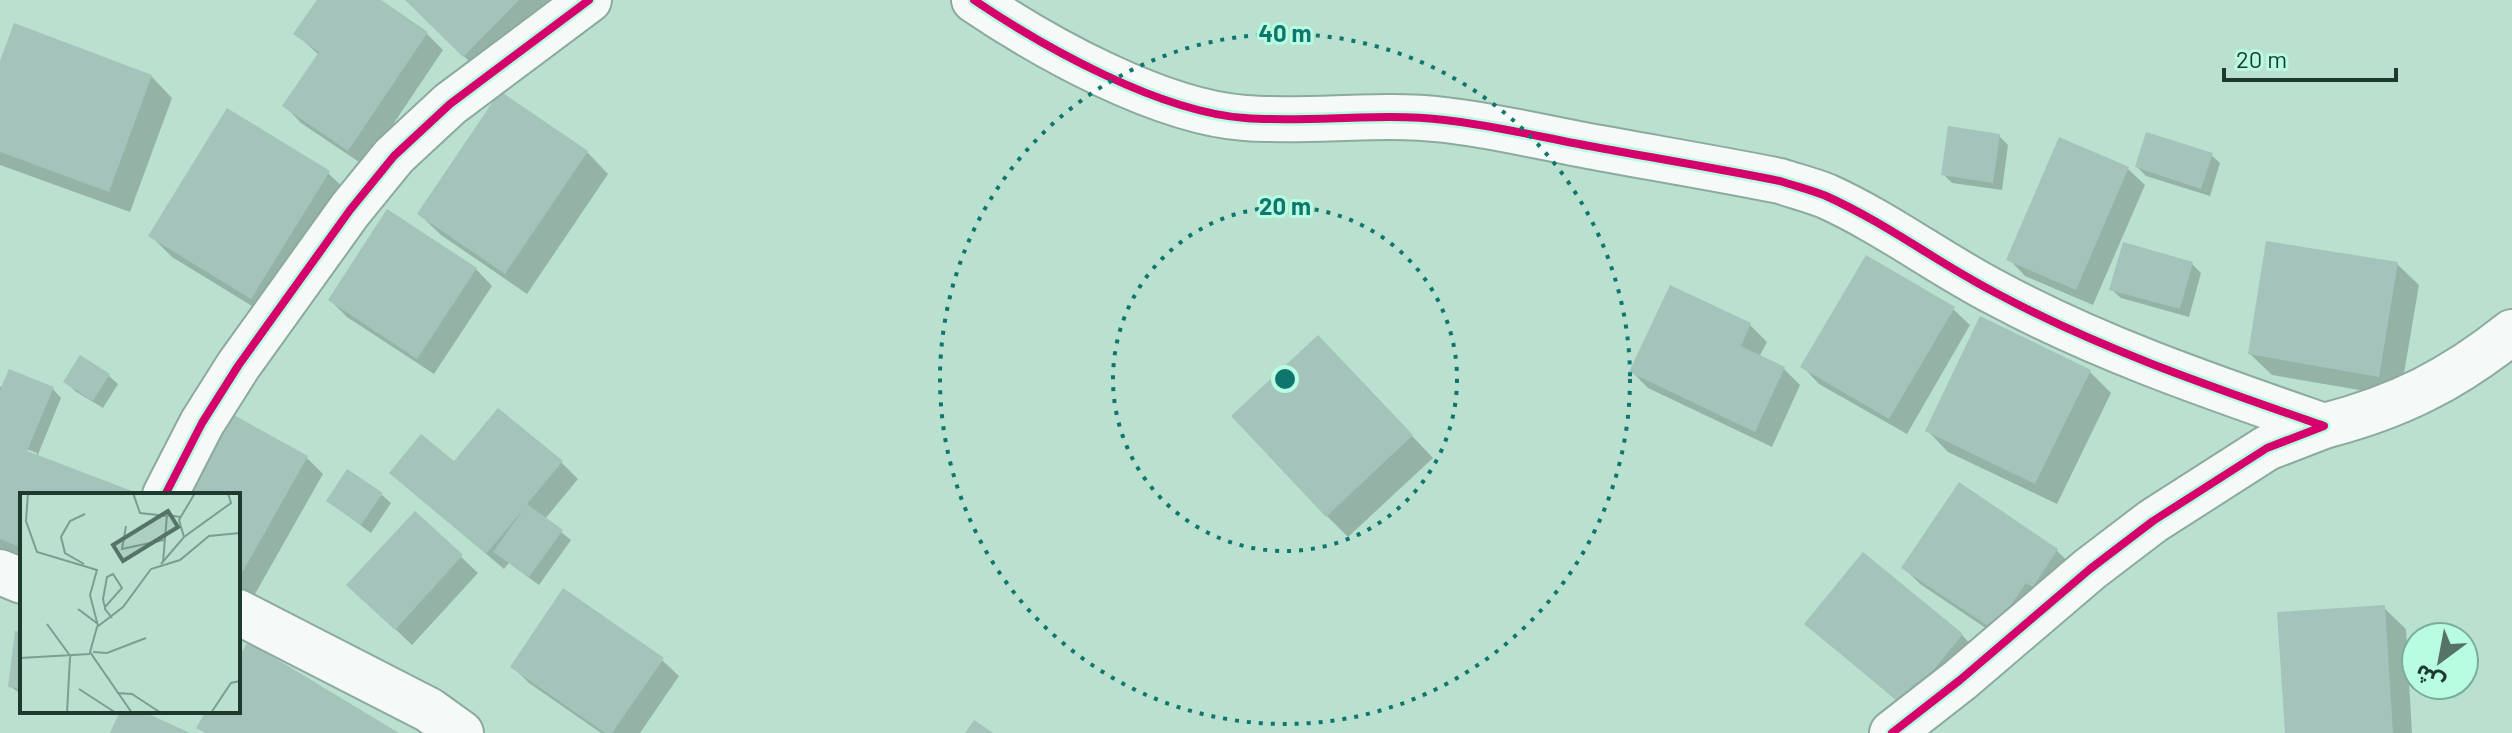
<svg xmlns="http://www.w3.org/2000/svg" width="2512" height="733" viewBox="0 0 2512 733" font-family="Barlow,'Noto Sans Arabic',sans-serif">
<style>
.shadow{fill:#0003}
.building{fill:#a3c3bb}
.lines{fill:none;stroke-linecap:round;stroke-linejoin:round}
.minor-casing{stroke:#8caa9d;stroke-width:48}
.minor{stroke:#f5faf8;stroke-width:44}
.cycleway-casing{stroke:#b8fce1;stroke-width:13}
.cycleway{stroke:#d6006c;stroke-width:8}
.ring{fill:none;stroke:#0f766e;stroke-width:4;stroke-dasharray:4 8}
.inset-road{fill:none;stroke:#7c9e90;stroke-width:2}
.view{fill:#557467;fill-opacity:0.15;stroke:#557467;stroke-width:4}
.inset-edge{fill:none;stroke:#1e3a2f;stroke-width:4}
.centre{fill:#0f766e;stroke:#b8fce1;stroke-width:4}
.ring-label{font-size:24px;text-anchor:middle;font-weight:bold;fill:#0f766e;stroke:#b8fce1;stroke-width:6;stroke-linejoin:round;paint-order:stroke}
</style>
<rect width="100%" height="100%" fill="#bae0d0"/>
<g class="shadow">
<path d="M319 0H377L427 34 443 50 365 166 301 123 285 106 319 55 296 34Z"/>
<path d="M407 0H549L550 2 480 72Z"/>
<path d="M0 67 151 76 172 98 130 212 0 165Z"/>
<path d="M1999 136 2008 145 2002 190 1952 183 1943 174Z"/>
<path d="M587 152 608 174 527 294 441 235 419 214Z"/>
<path d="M2211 155 2220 163 2210 196 2146 176 2137 167Z"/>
<path d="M2128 169 2145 185 2093 305 2025 276 2009 259Z"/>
<path d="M328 173 350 194 273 319 172 257 151 236Z"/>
<path d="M2192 264 2201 273 2189 317 2121 298 2112 290Z"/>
<path d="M2397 264 2419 285 2400 397 2272 375 2250 354Z"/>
<path d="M476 269 492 286 434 374 347 317 330 300Z"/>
<path d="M1671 288 1750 325 1767 342 1759 357 1784 369 1800 385 1772 447 1648 388 1632 372Z"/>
<path d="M1953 309 1970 325 1907 434 1819 384 1803 367Z"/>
<path d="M1339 359 1433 458 1348 537 1327 516Z"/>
<path d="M2089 371 2111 393 2057 504 1948 452 1927 430Z"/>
<path d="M109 376 118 384 103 408 75 391 66 382Z"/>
<path d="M0 386 3 389H53L61 398 37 457 134 495H22V557L0 548V444L36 457 37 453 0 439Z"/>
<path d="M306 457 323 474 251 601 238 594V495Z"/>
<path d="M561 462 578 479 545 519 571 540 539 585 509 563 504 569 391 473 454 463Z"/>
<path d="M1959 485 2057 551 2074 567 2011 645 1920 584 1904 568Z"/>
<path d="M382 495 391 503 371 533 328 501Z"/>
<path d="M416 514 478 573 412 645 366 601Z"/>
<path d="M2384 608 2406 629 2412 733H2287Z"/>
<path d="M1806 624 1962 635 1978 652 1921 721Z"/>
<path d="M22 634V695L10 686Z"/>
<path d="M662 660 679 676 640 733H601L529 683 512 666Z"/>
</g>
<g class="building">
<path d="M317 0H381L428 32 348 151 282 106 319 52 293 34Z"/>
<path d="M405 0H519L463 57Z"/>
<path d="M14 23 152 75 109 192 0 152V61Z"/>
<path d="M500 91 588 151 505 274 417 214Z"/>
<path d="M227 108 330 171 251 299 148 236Z"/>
<path d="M1948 126 2000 134 1993 183 1941 175Z"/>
<path d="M2146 132 2213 153 2201 189 2135 167Z"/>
<path d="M2059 137 2129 167 2076 290 2006 260Z"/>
<path d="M387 209 477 268 417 359 328 300Z"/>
<path d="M2266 241 2398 262 2379 377 2248 354Z"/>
<path d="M2123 242 2193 262 2180 309 2109 290Z"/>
<path d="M1866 255 1955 307 1889 419 1800 367Z"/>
<path d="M1670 285 1751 323 1741 346 1785 367 1755 432 1629 372Z"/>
<path d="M1980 316 2091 370 2035 484 1925 431Z"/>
<path d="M1318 335 1413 435 1326 517 1231 416Z"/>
<path d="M80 355 110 374 93 401 63 382Z"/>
<path d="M9 369 54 387 27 451 132 491 131 495H22V548L0 539V390Z"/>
<path d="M498 408 563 461 527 504 563 530 529 577 493 552 523 510 486 554 389 473 421 434 454 461Z"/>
<path d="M223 409 308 456 238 580V495H175Z"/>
<path d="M347 469 383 493 361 525 326 501Z"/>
<path d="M1959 482 2058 549 2033 587 2026 583 1994 630 1901 568Z"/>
<path d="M415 511 463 555 395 630 346 585Z"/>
<path d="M1863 552 1963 634 1904 706 1804 624Z"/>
<path d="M563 588 664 658 612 733H605L510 667Z"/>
<path d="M2385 605 2393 733H2285L2277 612Z"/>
<path d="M15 631 22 632V689L8 687Z"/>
<path d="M248 642 399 733H205L196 728 206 711H238V658Z"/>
<path d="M120 711H142L190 733H110Z"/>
<path d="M974 720 993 733H965Z"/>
</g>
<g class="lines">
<g class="minor-casing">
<g id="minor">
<path d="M974 0C1045 48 1160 112 1245 118 1311 123 1379 112 1445 120 1498 126 1548 139 1600 148 1660 159 1720 169 1780 181 1795 186 1811 190 1826 196 1886 223 1938 263 1996 293 2100 349 2212 387 2324 426L2267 448 2153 521 2090 569 1960 680 1892 733"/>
<path d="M2324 426C2398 407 2452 380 2512 332"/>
<path d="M165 495 202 423 238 366 350 210 394 156 450 104 589 0"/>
<path d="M0 572 22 581"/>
<path d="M238 612 429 710 461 733"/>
</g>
</g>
<use href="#minor" class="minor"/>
<g class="cycleway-casing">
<g id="cycleway">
<path d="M974 0C1045 48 1160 112 1245 118 1311 123 1379 112 1445 120 1498 126 1548 139 1600 148 1660 159 1720 169 1780 181 1795 186 1811 190 1826 196 1886 223 1938 263 1996 293 2100 349 2212 387 2324 426L2267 448 2153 521 2090 569 1960 680 1892 733"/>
<path d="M165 495 202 423 238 366 350 210 394 156 450 104 589 0"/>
</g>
</g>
<use href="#cycleway" class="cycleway"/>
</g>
<g class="ring">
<circle cx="1285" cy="379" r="172"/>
<circle cx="1285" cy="379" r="345"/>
</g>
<g transform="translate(20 493)">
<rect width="220" height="220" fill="#bae0d0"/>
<path class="inset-road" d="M8 0 6 28 17 59 77 77 70 102 78 133M113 0 120 20 147 23M106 33 102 56 144 47M164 44 159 27 175 0M143 69 147 22 160 24M64 71 45 60 41 44 50 28 65 21M141 71 164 44 211 10 208 0M85 114 102 95 93 81 87 84 83 106 84 111 85 114V116L92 125M58 116 78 131M27 131 51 164M73 159 87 160 126 145M0 165 70 161M59 196 96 220M97 200 112 201 141 220M47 220 50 164M112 220 70 159 77 134 103 114 131 76 160 67 189 43 220 40M191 220 211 190 220 188"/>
<path class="view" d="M148 18 158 34 103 68 93 52Z"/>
<rect width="220" height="220" class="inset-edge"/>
</g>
<circle cx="1285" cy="379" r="12" class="centre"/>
<g class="ring-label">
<text x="1285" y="42">40 m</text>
<text x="1285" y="215">20 m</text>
</g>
<g transform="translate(2440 661) rotate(212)"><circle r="38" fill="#b8fce1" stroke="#7aae9a" stroke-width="2"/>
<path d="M0-6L14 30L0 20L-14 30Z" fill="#557467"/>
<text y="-12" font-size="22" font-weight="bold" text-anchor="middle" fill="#1e3a2f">ش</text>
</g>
<path d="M2224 68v12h172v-12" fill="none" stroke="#1e3a2f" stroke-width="4"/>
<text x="2236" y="68" font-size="24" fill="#1e3a2f" stroke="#b8fce1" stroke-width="6" paint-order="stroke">20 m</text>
</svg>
